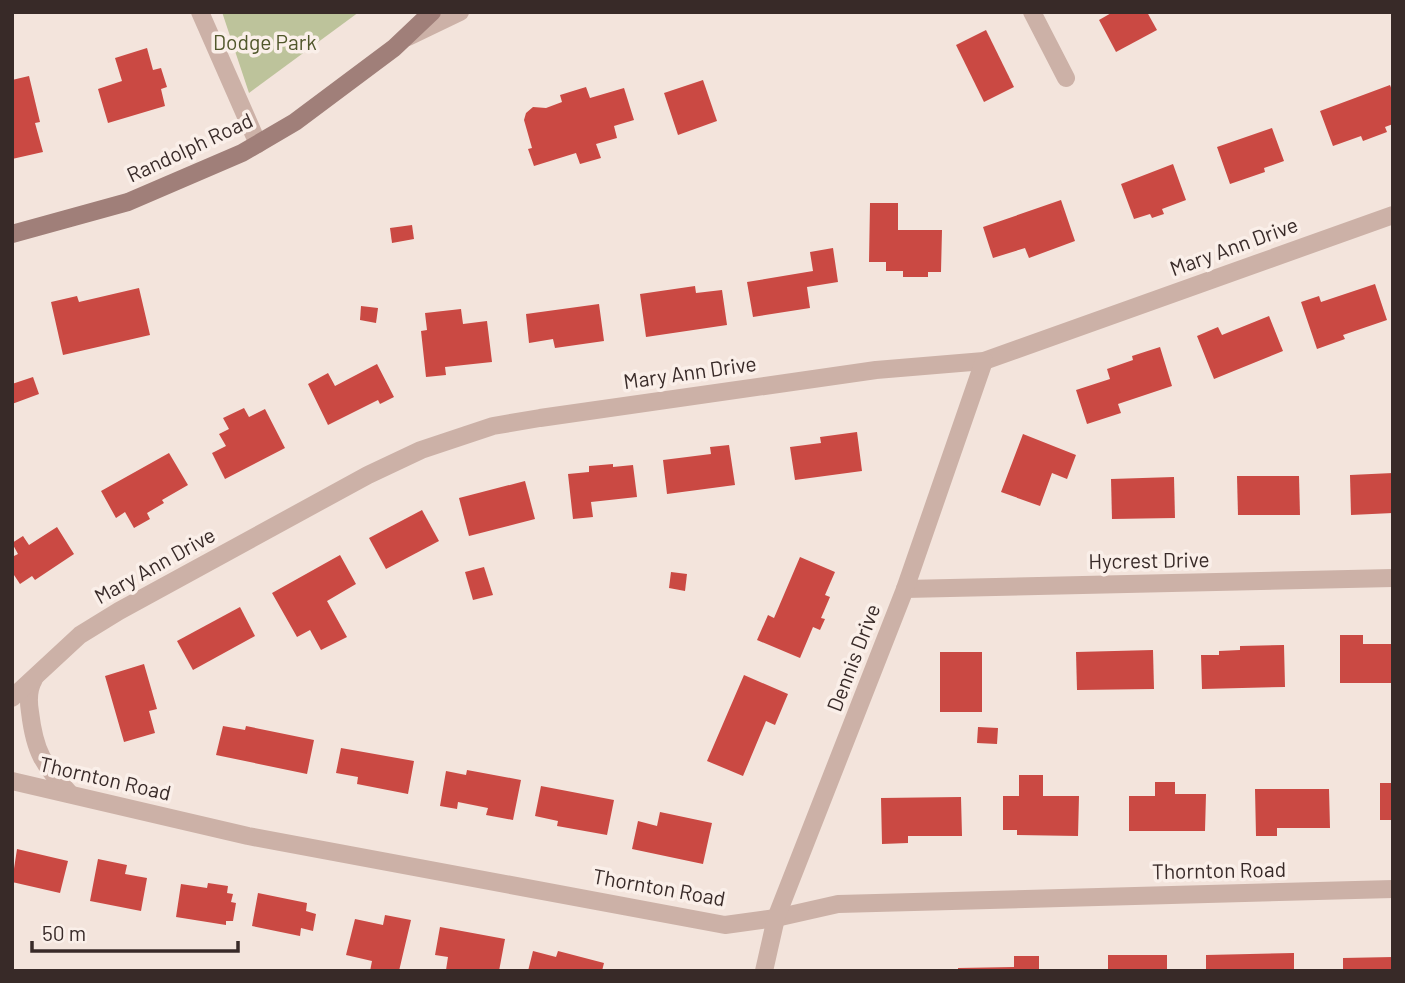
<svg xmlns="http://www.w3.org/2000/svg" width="1405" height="983" viewBox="0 0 1405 983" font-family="Barlow,sans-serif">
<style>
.green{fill:#bdc39b}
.building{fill:#ca4943}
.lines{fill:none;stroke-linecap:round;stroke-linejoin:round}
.street{stroke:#ccb1a7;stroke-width:18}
.secondary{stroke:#a07f79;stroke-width:18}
.labels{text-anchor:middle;stroke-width:7;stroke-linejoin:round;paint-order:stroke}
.park-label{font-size:21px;fill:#50572b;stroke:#faefe9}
.street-label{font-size:21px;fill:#382a28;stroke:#faefe9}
</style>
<rect width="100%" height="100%" fill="#f3e4dc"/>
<path class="green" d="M222 12H359L249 93Z"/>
<g class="building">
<path d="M1113 12H1147L1157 30 1116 52 1099 20Z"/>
<path d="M986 30 1014 87 984 102 956 45Z"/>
<path d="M147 48 153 70 161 68 167 87 161 89 165 106 108 123 98 89 122 81 115 58Z"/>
<path d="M29 76 40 122 35 123 43 152 12 159V80Z"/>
<path d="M703 80 717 121 678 135 664 93Z"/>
<path d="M1390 85 1393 93V124L1385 127 1387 132 1363 141 1361 136 1333 146 1320 111Z"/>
<path d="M586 87 590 98 624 88 634 120 614 126 617 138 596 144 601 158 580 164 576 153 534 166 528 149 532 148 524 120 526 113 533 107 546 108 562 102 560 95Z"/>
<path d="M1272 128 1284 161 1264 168 1265 172 1230 184 1217 147Z"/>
<path d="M1173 164 1186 200 1162 209 1164 214 1152 218 1150 214 1134 219 1121 184Z"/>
<path d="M1061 200 1075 241 1029 258 1025 248 993 258 983 227Z"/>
<path d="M870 203H898V230H942L941 272H928V277H903V271H886V262H869Z"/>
<path d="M412 225 414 239 392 243 390 228Z"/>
<path d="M833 248 838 282 807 287 810 308 753 317 747 282 813 271 810 252Z"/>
<path d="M1375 284 1387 320 1343 335 1345 339 1317 349 1301 302 1319 296 1321 302Z"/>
<path d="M695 286 696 293 722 290 727 325 646 337 640 294Z"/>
<path d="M139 288 150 335 63 355 51 302 77 296 79 302Z"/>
<path d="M599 304 604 341 555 348 553 339 529 343 526 314Z"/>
<path d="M361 306 378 308 376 323 360 320Z"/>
<path d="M461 309 463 324 487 321 492 362 445 367 446 375 426 377 421 331 427 330 425 313Z"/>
<path d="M1269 316 1283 351 1214 379 1197 336 1218 327 1222 335Z"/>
<path d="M1160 347 1172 386 1118 404 1121 413 1087 424 1076 390 1110 379 1107 369 1133 360 1132 356Z"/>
<path d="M377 364 394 397 380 404 378 400 328 425 308 384 328 373 335 386Z"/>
<path d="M33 377 39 394 12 404V384Z"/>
<path d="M244 408 249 417 265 409 285 448 225 479 212 453 226 446 219 434 229 429 223 418Z"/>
<path d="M857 432 862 471 795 480 790 447 821 443 820 437Z"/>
<path d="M1023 434 1076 455 1067 479 1052 473 1040 506 1001 492Z"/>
<path d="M729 445 735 485 667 494 663 460 711 454 710 447Z"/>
<path d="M169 453 188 485 162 500 164 503 147 513 150 519 134 528 125 512 116 518 101 491Z"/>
<path d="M613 464V467L633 465 637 497 591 502 593 517 573 519 568 474 589 472V466Z"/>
<path d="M1393 473V513L1351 515 1350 475Z"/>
<path d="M1237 476H1299L1300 515H1238Z"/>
<path d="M1174 477 1175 518 1112 519 1111 479Z"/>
<path d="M525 481 535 519 469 536 459 498Z"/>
<path d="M422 510 439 541 386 569 369 538Z"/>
<path d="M57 527 74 554 35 580 32 576 20 584 12 572V557L18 554 12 543 23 536 29 545Z"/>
<path d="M340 555 356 584 327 601 347 637 321 650 310 630 297 637 272 593Z"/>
<path d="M800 557 835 572 825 595 830 597 821 618 825 619 820 630 813 627 800 658 757 640 768 615 774 618Z"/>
<path d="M484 567 493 595 473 600 465 572Z"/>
<path d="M671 572 687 574 685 591 669 588Z"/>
<path d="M240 607 255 636 193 670 177 641Z"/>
<path d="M1340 635H1363V644H1393V683H1340Z"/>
<path d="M1284 645 1285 687 1202 689 1201 655H1219V651L1240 650V646Z"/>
<path d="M1153 650 1154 689 1077 690 1076 652Z"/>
<rect x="940" y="652" width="42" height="60"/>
<path d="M144 664 157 709 149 711 155 733 124 742 105 676Z"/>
<path d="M744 675 788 694 775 725 766 721 743 776 707 761Z"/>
<path d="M223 726 245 730 246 726 314 740 307 774 216 755Z"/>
<path d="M978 727 998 728 997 744 977 743Z"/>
<path d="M341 748 414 761 408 794 357 784 358 777 336 773Z"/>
<path d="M467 770 521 780 513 820 486 815 488 808 458 802 457 809 440 806 446 771 466 775Z"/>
<path d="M1019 775H1043V796H1079L1078 836 1017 835V830H1003V796H1019Z"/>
<path d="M1155 782H1175V794H1206L1205 831H1129V796H1155Z"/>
<rect x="1380" y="783" width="13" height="37"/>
<path d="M541 786 614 800 607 835 557 826 558 821 535 816Z"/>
<path d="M1255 789H1329L1330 828H1277V836H1256Z"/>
<path d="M961 797 962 836H908V843L882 844 881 798Z"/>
<path d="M660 812 712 823 703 864 632 849 638 821 657 826Z"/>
<path d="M17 849 68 861 60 893 12 882Z"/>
<path d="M98 859 127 865 125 874 147 878 141 911 90 901Z"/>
<path d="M208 883 228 886 227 893 233 894 231 902 236 903 233 921H226V925L176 917 181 884 207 888Z"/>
<path d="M258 893 307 903 306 911 316 914 313 931 301 928 300 936 252 926Z"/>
<path d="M385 915 411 920 399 971H370L372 961 346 955 355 919 383 925Z"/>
<path d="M440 927 505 939 499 971 446 970 448 957 435 955Z"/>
<path d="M533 951 556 957 558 951 604 963 602 971H528Z"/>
<path d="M1294 953V971H1206V955Z"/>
<rect x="1108" y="955" width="59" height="16"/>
<path d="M1014 956H1039V971H958V968L1014 967Z"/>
<path d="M1393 957V971H1343V958Z"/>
</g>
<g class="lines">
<g class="street">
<path d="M200 12 258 144"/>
<path d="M1032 12 1066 78"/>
<path d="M408 37 460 12"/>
<path d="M905 589 1393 578"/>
<path d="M34 679C28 689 28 700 30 712 35 754 43 763 70 794"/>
<path d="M12 698 80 635 119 611 368 475 421 450 493 426 540 418 876 370 984 361 1393 215"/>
<path d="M12 781 248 836 725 925 776 918 838 904 1393 889"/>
<path d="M764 971 776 918 905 589 984 361"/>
</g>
<path class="secondary" d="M12 234 128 202 242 153 295 122 394 48 432 12"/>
</g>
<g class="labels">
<g class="park-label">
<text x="265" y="50">Dodge Park</text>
</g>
<g class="street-label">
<text transform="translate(190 148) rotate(-25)" y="7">Randolph Road</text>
<text transform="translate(1234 247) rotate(-20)" y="7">Mary Ann Drive</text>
<text transform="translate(690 373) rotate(-8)" y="7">Mary Ann Drive</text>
<text transform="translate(1149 561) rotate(-1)" y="7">Hycrest Drive</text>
<text transform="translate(155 566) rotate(-29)" y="7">Mary Ann Drive</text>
<text transform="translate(854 658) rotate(-69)" y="7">Dennis Drive</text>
<text transform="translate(105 779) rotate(13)" y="7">Thornton Road</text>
<text transform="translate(1219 871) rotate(-1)" y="7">Thornton Road</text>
<text transform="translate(659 888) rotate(10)" y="7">Thornton Road</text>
</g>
</g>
<rect width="1405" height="983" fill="none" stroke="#382a28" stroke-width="28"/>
<path d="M32 941v10h206v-10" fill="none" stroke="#382a28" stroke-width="3.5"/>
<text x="42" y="941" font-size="21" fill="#382a28" stroke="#faefe9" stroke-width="5" paint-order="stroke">50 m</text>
</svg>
